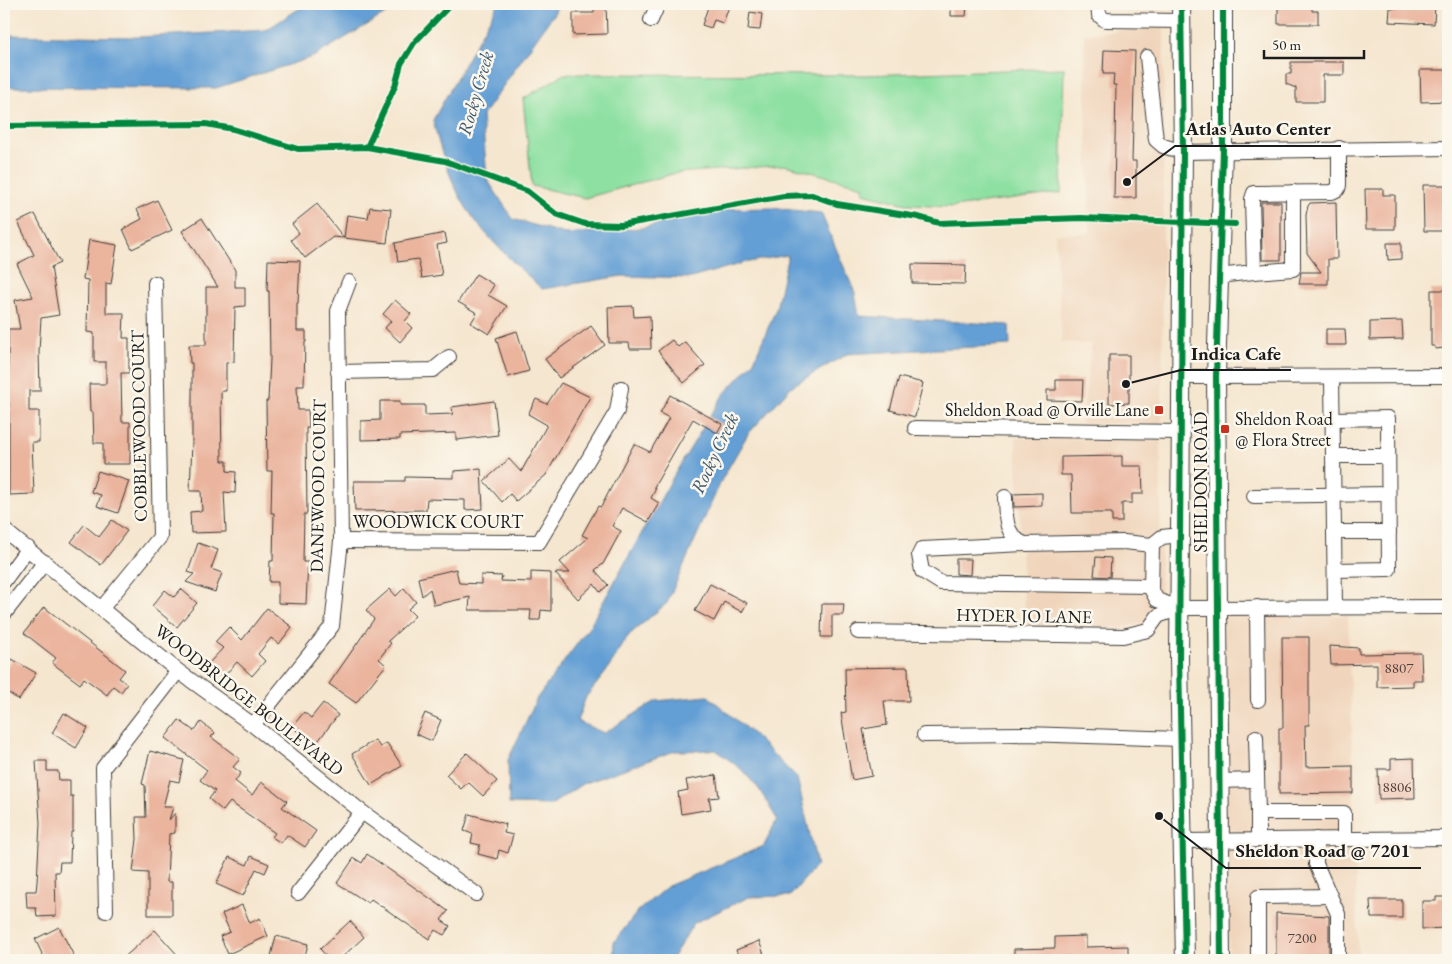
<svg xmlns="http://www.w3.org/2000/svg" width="1452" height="964" viewBox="0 0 1452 964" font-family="'EB Garamond',serif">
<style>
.built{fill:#f0d5bc}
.green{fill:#8de0a1;stroke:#547e5e}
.water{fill:#649fd4;stroke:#405e78}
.building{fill:#eab49d}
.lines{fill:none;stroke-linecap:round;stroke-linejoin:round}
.minor-casing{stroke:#3d3a37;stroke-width:16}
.major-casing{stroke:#3d3a37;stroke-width:20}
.minor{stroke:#fff;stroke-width:14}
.major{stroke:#fff;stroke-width:18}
.cycleway-casing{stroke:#fbf7ec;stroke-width:9}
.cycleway{stroke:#00873e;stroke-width:6}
.poi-dot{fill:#c8321e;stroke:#fbf7ec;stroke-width:2}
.labels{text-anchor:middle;stroke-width:5;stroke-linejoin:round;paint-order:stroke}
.number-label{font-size:15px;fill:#50423c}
.poi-label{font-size:18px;fill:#1c1c1c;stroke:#fbf7ec;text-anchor:end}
.street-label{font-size:18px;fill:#1c1c1c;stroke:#fbf7ec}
.water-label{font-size:19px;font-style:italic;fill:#3c576f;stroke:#fbf7ec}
.leader{fill:none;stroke:#1c1c1c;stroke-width:2}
.callout-dot{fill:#1c1c1c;stroke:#fbf7ec;stroke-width:2}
.callout-label{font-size:19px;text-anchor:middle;font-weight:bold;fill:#1c1c1c;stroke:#fbf7ec;stroke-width:5;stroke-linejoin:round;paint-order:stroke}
</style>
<rect width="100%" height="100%" fill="#fbf7ec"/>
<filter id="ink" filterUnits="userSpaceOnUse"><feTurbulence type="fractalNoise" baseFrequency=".02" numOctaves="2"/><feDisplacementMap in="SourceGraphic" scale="10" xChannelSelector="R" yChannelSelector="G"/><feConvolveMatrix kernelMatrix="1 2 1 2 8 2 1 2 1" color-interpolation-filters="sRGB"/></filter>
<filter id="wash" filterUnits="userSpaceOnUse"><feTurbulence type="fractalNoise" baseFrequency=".0096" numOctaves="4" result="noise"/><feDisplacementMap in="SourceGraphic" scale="20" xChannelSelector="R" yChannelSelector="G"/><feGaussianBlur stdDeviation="1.12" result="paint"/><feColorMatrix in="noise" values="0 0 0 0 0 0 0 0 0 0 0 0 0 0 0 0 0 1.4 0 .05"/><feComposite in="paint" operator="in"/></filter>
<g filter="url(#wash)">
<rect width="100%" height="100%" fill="#f5e6cf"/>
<g class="built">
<path d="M1164 26 1162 424 1081 423 1092 344 1062 342 1055 234 1090 233 1084 34Z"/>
<path d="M1016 438 1161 439 1160 607 1153 611 1144 623 1122 628 1025 627Z"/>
<path d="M1224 615H1348L1355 831 1226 833Z"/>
<path d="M1355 847 1358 960H1229L1227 848Z"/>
</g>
<path class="green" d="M1064 68 1061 193 953 207 911 205 863 193V186L785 165 676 173 585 198 532 186 523 99 564 74 866 75Z"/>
<g class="water">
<path d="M306 4H402L313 57 216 88 4 87V35L138 37 266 30Z"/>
<path d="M498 4H558L555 12 482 116 487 179 513 219 565 234 641 228 721 209 773 208 821 213 855 293 859 316 1009 325 1010 345 847 354 792 386 748 434 722 479 667 603 629 635 606 672 586 697 577 721 604 733 656 701 708 696 754 735 797 778 817 865 790 896 749 897 694 923 671 960H613L614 942 638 911 668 886 764 846 777 819 759 789 741 769 716 750 675 751 582 784 551 805 509 804 508 760 537 698 588 629 677 470 723 395 753 363 776 309 788 255 743 263 691 278 622 276 542 289C516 265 482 234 464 204 451 183 438 144 433 120Z"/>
</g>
<g id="blocks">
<g class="building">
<path d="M594 4H606L607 34 573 35V13H594Z"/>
<path d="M709 4H730L723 23 714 20 711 28 702 25Z"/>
<path d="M951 4H967L966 16H951Z"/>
<path d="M1278 4H1312V11H1318V24H1278Z"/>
<path d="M1400 4H1435L1434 24 1389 22 1390 8H1399Z"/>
<path d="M750 12 762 14 760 30 748 29Z"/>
<path d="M1104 50 1135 51 1132 161H1136V198H1114L1116 85H1113L1114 74H1103Z"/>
<path d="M1291 62H1344V75H1323V102H1296V88L1286 84V74H1291Z"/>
<path d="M1420 70H1448V101L1421 102Z"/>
<path d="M1423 185H1448V231H1424Z"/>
<path d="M1365 189H1383V195H1395V229H1366Z"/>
<path d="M157 200 172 230 132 249 123 229 142 219 137 209Z"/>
<path d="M1261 202H1281V260H1262Z"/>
<path d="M1336 202 1337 259H1328V284H1299L1301 272H1321L1307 253 1306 215 1308 206 1310 203Z"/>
<path d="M317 204 344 238 333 237 305 258 291 240 299 233 292 224Z"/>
<path d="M370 207 391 209 387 243 344 238 347 215 368 218Z"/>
<path d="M35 214 60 263 51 267 59 315 41 318 39 351 40 391H29V411H39V442H32L34 494 9 495V403H6L5 369H8V329H20L15 300 33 297 17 264 34 255 18 222Z"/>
<path d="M202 218 235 270V287H245V306L235 307 234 362 226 363V391H221L222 461H227V471L236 472 235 493 224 492 226 532 191 533 190 512 202 511 201 491H190L192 442V363H190L189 345H206V287H218L182 231Z"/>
<path d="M445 233 447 243 437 245 442 275 422 278 418 259 398 262 395 243Z"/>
<path d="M89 240 117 245 111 284 106 283V313H124L123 338H129V373H121L122 422H130V464H103V443H94L93 412H90L89 384H106V362H94V333L87 332 88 280 83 279Z"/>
<path d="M1387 243H1401V259L1388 260Z"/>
<path d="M268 260 300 261 298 303H297V331H306V342H305L304 386H297L298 410H308L309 428H306L307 514H304L303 562H308L306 604 278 603V582H269L270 561H273L274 513H271L272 471H267L266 401H268L270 359 269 291H267Z"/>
<path d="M912 264 966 265 965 284 912 283Z"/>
<path d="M476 274 494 285 488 295 507 306 489 334 471 323 477 313 458 302Z"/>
<path d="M1431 290H1448V345H1446L1445 348 1435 349V346H1431Z"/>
<path d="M395 300 411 314 405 321 412 328 400 342 385 328 391 321 383 314Z"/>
<path d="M633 306 634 317 650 316 651 349H630L629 343H609L608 307Z"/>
<path d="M1402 321 1403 339 1370 340V322Z"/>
<path d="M591 326 605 345 559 378 545 359Z"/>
<path d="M1326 329H1345L1346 345H1326Z"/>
<path d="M517 331 529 371 508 377 496 338Z"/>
<path d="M672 340 678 347 685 342 705 365 684 383 658 351Z"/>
<path d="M1109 355H1129V403L1109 404Z"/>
<path d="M899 377 923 383 915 417 890 410Z"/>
<path d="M1056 380H1083L1082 401 1047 400V390H1056Z"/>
<path d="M561 383 590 397 546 475 516 501 510 494 502 502 484 481 509 459 521 472 547 425 528 414 536 399 547 404Z"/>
<path d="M670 395 722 424 717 433 693 419 654 487 656 488 651 498 659 503 648 522 622 508 612 526 621 531 603 564 595 570 608 585 600 592 594 584 578 599 555 573H570L560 562 588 538 582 535 598 506 601 507 634 444 650 452 669 418 660 413Z"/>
<path d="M380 401H400V405H425V415L453 414 452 407 494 401 498 435 456 440V433L400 435V439L361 440V421L380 420Z"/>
<path d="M1122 456V466H1142L1143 494H1132V503H1122V522H1112V513H1072L1071 475H1061V457Z"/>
<path d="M481 469 483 509 465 510V500L427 499 426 510 355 511 354 481H405V477L454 478V471Z"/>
<path d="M98 471 129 481 118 513 97 506 101 495 91 492Z"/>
<path d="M1042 493V506L1014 507 1013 494Z"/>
<path d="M112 520 127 531 101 565 71 542 84 525 99 537Z"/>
<path d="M198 543 218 550 211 569 222 573 215 592 186 582 194 574 188 572Z"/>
<path d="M1096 557 1111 558 1110 577 1094 576Z"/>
<path d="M956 559H971L970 575 956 574Z"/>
<path d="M456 569 459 583 481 584V575L502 576 501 581 531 582V572L551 573V611L541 610 540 620H530L531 610H469L470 597 434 605 430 589 422 596 418 578Z"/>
<path d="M710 584 747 603 742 612 724 602 714 621 695 611Z"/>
<path d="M404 588 416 602 408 609 415 616 388 641 391 643 379 659 386 665 356 703 329 684 374 619 366 610 390 589 396 596Z"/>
<path d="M181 589 197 603 177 627 152 606 165 590 174 597Z"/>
<path d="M822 604H844L843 615H832V637H821Z"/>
<path d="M44 607 125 670 119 678 127 684 121 692 113 686 107 695 84 678 80 684 52 663 56 658 24 633Z"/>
<path d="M267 608 292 627 279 644 271 638 258 654 265 661 252 676 237 662 223 677 209 663 223 648 215 642 229 627 242 640Z"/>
<path d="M1282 637H1309V725H1305L1306 767 1353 766V793L1279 794V728H1283Z"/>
<path d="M1330 646 1359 648V654L1421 653 1422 680H1413V686L1377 687V664L1331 665Z"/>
<path d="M12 659 36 673 19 700 4 690V672Z"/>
<path d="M908 667 909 701H884L887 725 863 729 872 776 852 780 841 713 846 712 845 668Z"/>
<path d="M323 703 338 715 315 745 292 727 304 712 311 718Z"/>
<path d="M64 713 88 728 76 748 52 733Z"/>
<path d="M425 713 441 720 432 741 416 734Z"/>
<path d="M179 720 194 731 201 722 215 733 211 737 240 759 233 767 241 773 235 781 252 795 261 782 287 801 282 807 316 831 305 847 287 835 281 843 272 837 275 833 230 802 223 811 209 799 215 791 200 780 207 770 165 738Z"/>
<path d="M375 740 380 747 387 743 402 766 371 785 352 754Z"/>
<path d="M150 751 184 760 179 782 170 780 163 807H173L169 820 175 813V833L169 834 167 882H172V915H148V873L133 872 137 839 136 817H146L145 785 142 784Z"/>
<path d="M467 753 497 781 483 796 468 782 461 789 446 775Z"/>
<path d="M1414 758 1415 798 1379 799 1378 769H1391V759Z"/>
<path d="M36 761H47V771H58L59 780H70V796H73V832H71L70 862H60L59 872H55L56 916 37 917 36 908H27L26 891H36L37 882 40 823Z"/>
<path d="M716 775 719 797 709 798 711 809 681 814 678 792 688 790 686 780Z"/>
<path d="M469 814 506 824 504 833 513 835 508 853 499 850 497 859 478 854 480 845 471 843 473 834 464 831Z"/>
<path d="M367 854 448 911 441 920 450 926 444 935 435 930 429 939 371 899 368 903 337 883 354 858 362 863Z"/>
<path d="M251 856 269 864 265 873 256 869 243 896 216 884 229 857 247 865Z"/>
<path d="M1436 897H1448V928L1422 929V901H1436Z"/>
<path d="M1370 900H1402V918H1371Z"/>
<path d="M242 905 250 923 260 918 268 936 228 954 220 936 230 932 222 914Z"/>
<path d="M1276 913 1329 916V960H1276Z"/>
<path d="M350 921 364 937 339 960H330L320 949Z"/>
<path d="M59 927 76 960H45L35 939Z"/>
<path d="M155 930 182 960H121Z"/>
<path d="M276 936 308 944 304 960H270Z"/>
<path d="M1086 936V947L1128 946V960H1014V949L1055 948V937Z"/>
<path d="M759 941 766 960H740L736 950Z"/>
</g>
</g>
</g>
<g filter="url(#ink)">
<use href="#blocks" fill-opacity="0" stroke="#3d3a37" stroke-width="1"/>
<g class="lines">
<g class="minor-casing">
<g id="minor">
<path d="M1098 4 1099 15 1105 20 1182 21"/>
<path d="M651 20 658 4"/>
<path d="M1147 57 1156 140 1163 146 1183 152 1448 148"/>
<path d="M1254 272 1293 269V192"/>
<path d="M1218 276 1254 272 1252 199 1254 193 1332 192 1338 189 1339 185V148"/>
<path d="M338 372 433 370 449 357"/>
<path d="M1181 377 1448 376"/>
<path d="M1332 377 1335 607"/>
<path d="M1333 419 1388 418 1389 569 1335 570"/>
<path d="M915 428 1180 432"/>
<path d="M1333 456H1388"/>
<path d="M1254 496 1388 494"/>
<path d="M1005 497C1006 517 1004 534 1024 544L1124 542 1152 545"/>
<path d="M4 530 178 671 253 725 362 812 476 894"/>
<path d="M1334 532H1389"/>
<path d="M1180 535 1162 537 1152 545 1151 589 1157 600 1180 608 1448 607"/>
<path d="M341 541 539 542 617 411 621 388"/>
<path d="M1024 544 922 549 919 555 922 571 941 583 1151 586"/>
<path d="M4 581 28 548"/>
<path d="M1257 607 1258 700"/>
<path d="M102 608 160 537 155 283"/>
<path d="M4 614 45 562"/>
<path d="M858 632 1123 636 1148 630 1158 616 1180 608"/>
<path d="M253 725 332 626 341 541 338 311 349 282"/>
<path d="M924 735 1025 734 1181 739"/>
<path d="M1256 737 1258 813"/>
<path d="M1219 781 1257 780"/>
<path d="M1316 839V864L1338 914V960"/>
<path d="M1258 840V813H1344V839"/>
<path d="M1182 841 1448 838"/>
<path d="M298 893 362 812"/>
<path d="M106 911 103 768 178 671"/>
<path d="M1258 960V897L1330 896"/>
</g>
</g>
<g class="major-casing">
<g id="major">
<path d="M1181 4 1183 152 1179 660 1185 960"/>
<path d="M1221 960 1216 377 1223 150V4"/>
</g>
</g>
<use href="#minor" class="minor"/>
<use href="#major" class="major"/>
<g class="cycleway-casing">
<g id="cycleway">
<path d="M1181 4 1183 152 1179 660 1185 960"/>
<path d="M4 126 206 124 233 129 298 149 367 147 445 161 527 191 556 214 585 224 621 225 784 196 812 195 837 204 918 217 939 223 1081 218 1235 224"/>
<path d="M367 147 395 86 401 64 414 43 451 4"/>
<path d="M1221 960 1216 377 1223 150V4"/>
</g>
</g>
<use href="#cycleway" class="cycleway"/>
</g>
</g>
<g class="poi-dot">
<rect x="1154" y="405" width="10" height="10" rx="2.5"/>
<rect x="1220" y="424" width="10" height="10" rx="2.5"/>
</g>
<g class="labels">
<g class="number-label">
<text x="1399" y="673">8807</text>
<text x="1397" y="792">8806</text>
<text x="1302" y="943">7200</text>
</g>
<g class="poi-label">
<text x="1149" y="416">Sheldon Road @ Orville Lane</text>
<text x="1235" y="425" text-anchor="start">Sheldon Road<tspan x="1235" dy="21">@ Flora Street</tspan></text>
</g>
<g class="street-label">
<text transform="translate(139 426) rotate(-91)" y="6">COBBLEWOOD COURT</text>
<text transform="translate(1201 482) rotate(-90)" y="6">SHELDON ROAD</text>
<text transform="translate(318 486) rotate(-89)" y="6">DANEWOOD COURT</text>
<text x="438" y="528">WOODWICK COURT</text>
<text transform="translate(1024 616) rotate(1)" y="6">HYDER JO LANE</text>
<text transform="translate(249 700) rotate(38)" y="6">WOODBRIDGE BOULEVARD</text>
</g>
<g class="water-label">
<text transform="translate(475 93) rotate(-74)" y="7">Rocky Creek</text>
<text transform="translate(714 453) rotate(-65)" y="7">Rocky Creek</text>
</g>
</g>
<path class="leader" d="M1127 182L1175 146H1341M1126 384L1181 370H1291M1159 816L1226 868H1421"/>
<g class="callout-dot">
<circle cx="1127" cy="182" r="5"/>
<circle cx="1126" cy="384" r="5"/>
<circle cx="1159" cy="816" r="5"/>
</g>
<g class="callout-label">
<text x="1258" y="135">Atlas Auto Center</text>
<text x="1236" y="360">Indica Cafe</text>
<text x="1323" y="857">Sheldon Road @ 7201</text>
</g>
<rect width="1452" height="964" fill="none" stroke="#fbf7ec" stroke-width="20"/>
<path d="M1264 50v8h100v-8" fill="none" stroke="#1c1c1c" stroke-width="2.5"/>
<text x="1272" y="50" font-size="15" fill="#1c1c1c" stroke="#fbf7ec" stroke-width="4" paint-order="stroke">50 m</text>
</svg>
